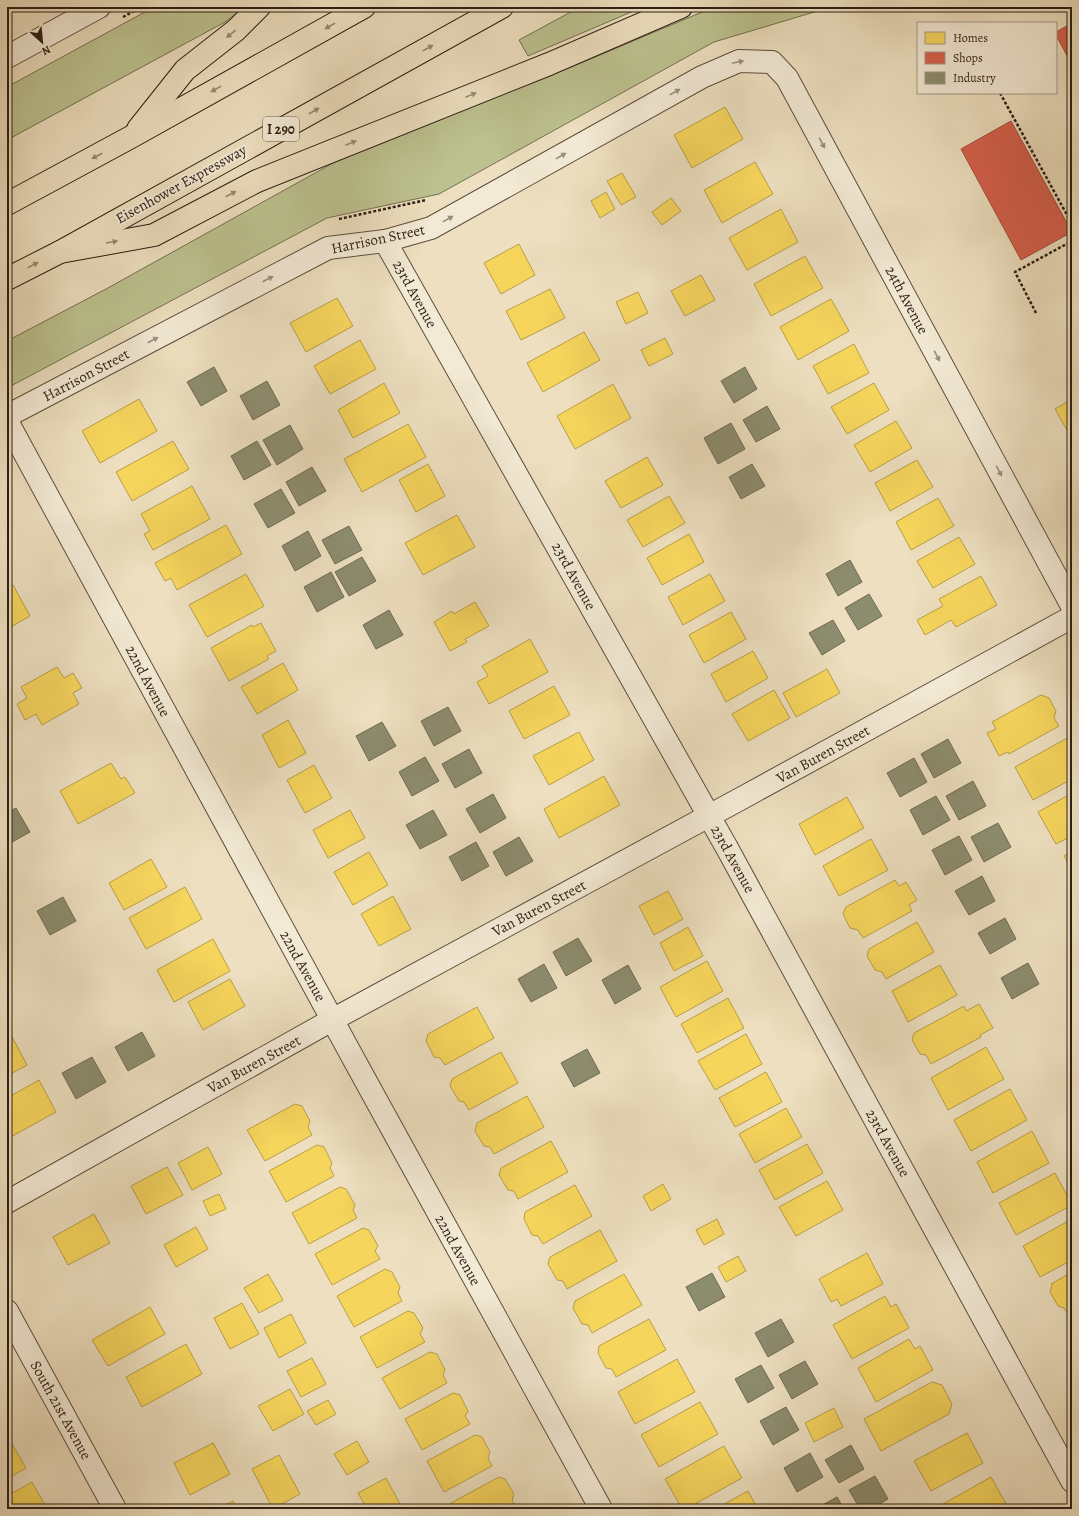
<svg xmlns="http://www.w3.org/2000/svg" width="1079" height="1516" viewBox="0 0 1079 1516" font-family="Alegreya,serif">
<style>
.green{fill:#bcc18f;stroke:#747051}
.homes{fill:#f6d55c;stroke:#b99e46}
.shops{fill:#d6604d;stroke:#a34c3c}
.industry{fill:#8c8c6e;stroke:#6f6b53}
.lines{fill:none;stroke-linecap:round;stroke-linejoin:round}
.minor-casing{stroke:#5c4e3e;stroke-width:24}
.tertiary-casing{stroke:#5c4e3e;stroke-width:24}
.motorway-casing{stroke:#2c1e13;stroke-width:24}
.path{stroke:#2c1e13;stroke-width:2.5;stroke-dasharray:3 2;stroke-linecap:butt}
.minor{stroke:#f3ead5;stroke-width:22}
.tertiary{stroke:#f3ead5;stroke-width:22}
.motorway{stroke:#eddfbf;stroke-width:22}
.oneway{fill:#968872}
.oneway2{fill:#998e7e}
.labels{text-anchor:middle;stroke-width:4;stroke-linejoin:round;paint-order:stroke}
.shield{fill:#f3ead5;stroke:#685b4d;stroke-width:1}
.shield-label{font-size:14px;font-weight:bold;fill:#2c1e13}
.street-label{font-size:15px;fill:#2c1e13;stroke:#f3ead5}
</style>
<rect width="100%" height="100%" fill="#eddfbf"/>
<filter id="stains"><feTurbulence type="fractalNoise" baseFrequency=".005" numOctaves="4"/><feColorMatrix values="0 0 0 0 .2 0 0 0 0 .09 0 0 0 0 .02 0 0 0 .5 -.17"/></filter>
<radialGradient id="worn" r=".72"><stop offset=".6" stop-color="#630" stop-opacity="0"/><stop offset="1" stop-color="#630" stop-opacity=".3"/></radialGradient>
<g class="green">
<path d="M154 7H245L225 22 7 140V87Z"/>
<path d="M580 7H643L528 56 519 40Z"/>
<path d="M714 7H831L714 42 439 194 327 218 7 388V341L106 289 335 162 583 62Z"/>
</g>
<g class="homes">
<path d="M725 107 743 139 692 168 674 135Z"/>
<path d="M755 162 773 194 722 223 704 190Z"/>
<path d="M622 173 636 197 621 205 607 181Z"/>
<path d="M606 192 615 209 600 218 591 201Z"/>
<path d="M671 198 681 211 662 225 652 212Z"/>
<path d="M781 209 798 242 747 270 729 238Z"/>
<path d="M519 244 535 275 501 294 484 263Z"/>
<path d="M805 256 823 288 771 316 754 284Z"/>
<path d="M701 275 715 300 685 316 671 291Z"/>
<path d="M550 289 565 318 521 340 506 311Z"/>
<path d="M638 292 648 313 626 324 616 302Z"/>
<path d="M337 298 353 326 306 352 290 323Z"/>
<path d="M831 299 849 331 798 360 780 327Z"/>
<path d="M584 332 600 360 543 392 527 363Z"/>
<path d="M665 338 673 354 649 366 641 350Z"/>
<path d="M360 340 376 369 330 394 314 366Z"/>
<path d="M854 344 869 373 828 394 813 366Z"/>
<path d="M384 383 400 413 353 438 338 410Z"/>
<path d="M874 383 889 410 847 434 831 407Z"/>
<path d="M613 384 631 418 575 449 557 416Z"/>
<path d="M139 399 157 431 100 463 82 431Z"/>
<path d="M1072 399V430L1068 432 1055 409Z"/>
<path d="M896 421 912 448 870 472 854 445Z"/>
<path d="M408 424 426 457 362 492 344 459Z"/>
<path d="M173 441 189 469 132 501 116 472Z"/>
<path d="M647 457 663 485 621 508 605 481Z"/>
<path d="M917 460 933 487 890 511 875 483Z"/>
<path d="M428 464 445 496 416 512 399 480Z"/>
<path d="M192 486 210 519 153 550 144 534 150 531 141 514Z"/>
<path d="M669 496 685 523 643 547 627 520Z"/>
<path d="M938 498 954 526 911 550 896 522Z"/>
<path d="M457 515 475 547 423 575 405 543Z"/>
<path d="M226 525 242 554 177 590 171 578 165 581 155 563Z"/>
<path d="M689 534 704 562 662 585 647 558Z"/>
<path d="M959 537 975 564 933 588 917 561Z"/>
<path d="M246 574 264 606 207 637 189 605Z"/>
<path d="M710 574 725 601 683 625 668 597Z"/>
<path d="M981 576 997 605 956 627 951 620 925 635 917 620 943 606 939 599Z"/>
<path d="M13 585 30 616 7 629V588Z"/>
<path d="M475 602 489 626 465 639 467 642 450 651 434 622 452 611 454 614Z"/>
<path d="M731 612 746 639 704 663 689 635Z"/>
<path d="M261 623 276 651 267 656 269 659 229 681 211 648 252 625 253 627Z"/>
<path d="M530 639 548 672 489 704 477 682 488 676 482 666Z"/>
<path d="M753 651 768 678 726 702 711 674Z"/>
<path d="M283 663 298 690 257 714 241 687Z"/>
<path d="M57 667 64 678 73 673 82 688 73 693 79 704 42 725 36 714 25 720 17 704 27 698 21 687Z"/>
<path d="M827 669 840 693 796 717 783 693Z"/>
<path d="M554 686 570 715 524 739 509 711Z"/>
<path d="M774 690 790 718 748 741 732 714Z"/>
<path d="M1041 695 1049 698 1056 711 1054 718 1059 726 1009 754 1008 752 999 756 987 733 996 729 992 722Z"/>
<path d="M288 720 306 753 279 768 262 735Z"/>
<path d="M579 732 594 760 549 785 533 756Z"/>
<path d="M1071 736 1072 779 1033 800 1015 767Z"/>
<path d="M111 763 121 779 125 777 135 793 78 824 60 791Z"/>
<path d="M314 765 332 798 305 813 287 780Z"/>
<path d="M604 776 620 805 559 838 544 809Z"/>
<path d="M1072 793V836L1056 844 1038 812Z"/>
<path d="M847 797 864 828 815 855 799 824Z"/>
<path d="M350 810 365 838 328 858 313 830Z"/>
<path d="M871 839 888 870 839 896 823 866Z"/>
<path d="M1072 851V869L1064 856Z"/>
<path d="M369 852 388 885 353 905 334 872Z"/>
<path d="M151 859 167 887 124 910 109 883Z"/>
<path d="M895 880 899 886 906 882 917 900 909 905 912 911 863 938 858 930 850 928 843 914 846 907Z"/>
<path d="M185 887 202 919 146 949 129 918Z"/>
<path d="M668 891 683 919 654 935 639 906Z"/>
<path d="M393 896 411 929 379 946 361 914Z"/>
<path d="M917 922 934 952 886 979 882 972 875 970 867 956 869 949Z"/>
<path d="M688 927 703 956 674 971 660 943Z"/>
<path d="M213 939 230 971 174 1002 157 970Z"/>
<path d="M707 961 723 991 676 1017 660 987Z"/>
<path d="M940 965 957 995 908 1022 892 991Z"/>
<path d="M230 979 245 1006 203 1030 188 1002Z"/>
<path d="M728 998 744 1028 697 1053 681 1024Z"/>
<path d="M979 1004 993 1028 980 1035 981 1037 931 1064 926 1055 920 1054 912 1040 914 1033 964 1006 966 1011Z"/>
<path d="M477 1007 494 1038 445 1065 440 1058 434 1057 426 1041 428 1034Z"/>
<path d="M10 1033 27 1065 7 1076V1035Z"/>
<path d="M746 1034 762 1064 715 1090 698 1061Z"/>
<path d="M986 1047 1004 1079 948 1110 931 1078Z"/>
<path d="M501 1052 518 1083 469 1110 464 1102 459 1101 450 1086 452 1079Z"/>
<path d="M766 1072 782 1102 735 1127 719 1098Z"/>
<path d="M39 1080 56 1112 7 1139V1098Z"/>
<path d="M1010 1089 1027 1120 971 1151 954 1120Z"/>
<path d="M527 1096 544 1127 494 1154 490 1147 484 1146 475 1131 477 1123Z"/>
<path d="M295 1104 302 1106 310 1121 308 1127 312 1135 265 1161 247 1130Z"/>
<path d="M786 1108 802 1137 755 1163 739 1134Z"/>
<path d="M1032 1131 1049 1163 993 1193 977 1162Z"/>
<path d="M551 1141 568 1172 518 1199 514 1191 508 1190 499 1175 501 1168Z"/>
<path d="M807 1144 823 1173 775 1200 759 1170Z"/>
<path d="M317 1145 324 1147 332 1163 330 1168 334 1176 286 1202 269 1171Z"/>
<path d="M208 1147 222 1174 192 1190 178 1163Z"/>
<path d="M167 1167 183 1195 146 1214 131 1186Z"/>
<path d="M1055 1173 1072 1205 1016 1235 999 1203Z"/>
<path d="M827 1181 843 1210 796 1236 779 1207Z"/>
<path d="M663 1184 671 1199 651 1211 643 1196Z"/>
<path d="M575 1185 592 1216 543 1244 538 1236 532 1235 524 1219 525 1212Z"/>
<path d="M340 1187 346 1189 355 1205 353 1210 357 1218 309 1244 292 1213Z"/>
<path d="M219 1194 226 1209 210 1216 203 1201Z"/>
<path d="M94 1214 110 1243 68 1265 53 1237Z"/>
<path d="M717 1219 724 1234 704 1245 696 1230Z"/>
<path d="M1072 1219V1260L1040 1277 1023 1246Z"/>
<path d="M196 1227 208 1249 176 1267 164 1245Z"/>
<path d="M363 1228 369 1230 378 1246 375 1251 380 1259 332 1285 315 1254Z"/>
<path d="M600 1230 617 1261 567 1289 563 1281 557 1280 548 1264 550 1257Z"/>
<path d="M867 1253 883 1284 841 1306 837 1299 831 1302 819 1279Z"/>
<path d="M738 1256 746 1271 726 1282 718 1267Z"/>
<path d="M385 1269 392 1272 400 1287 398 1293 402 1301 354 1327 337 1296Z"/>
<path d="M1072 1272V1313L1068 1315 1064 1308 1058 1306 1050 1292 1052 1285 1051 1284Z"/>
<path d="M268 1274 283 1300 259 1313 244 1288Z"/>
<path d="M624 1274 642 1305 592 1333 588 1325 582 1324 573 1308 575 1301Z"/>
<path d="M885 1296 891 1307 896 1304 909 1328 852 1359 833 1325Z"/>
<path d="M242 1303 259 1334 230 1349 214 1318Z"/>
<path d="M150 1307 165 1334 108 1366 92 1340Z"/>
<path d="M408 1311 414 1313 423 1328 420 1334 425 1342 377 1368 360 1337Z"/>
<path d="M291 1314 306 1343 279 1358 264 1328Z"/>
<path d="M649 1319 666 1350 616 1377 612 1369 606 1368 598 1353 599 1346Z"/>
<path d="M909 1339 915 1349 920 1346 933 1370 876 1402 858 1368Z"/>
<path d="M186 1344 202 1374 142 1407 126 1377Z"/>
<path d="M430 1352 437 1354 445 1370 443 1375 447 1383 400 1409 382 1378Z"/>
<path d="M312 1358 326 1384 301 1397 287 1371Z"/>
<path d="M677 1359 695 1392 635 1424 618 1392Z"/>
<path d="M932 1382 942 1385 952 1404 949 1414 881 1451 864 1419Z"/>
<path d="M290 1389 304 1414 273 1431 258 1406Z"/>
<path d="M453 1393 460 1395 468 1411 465 1416 470 1424 422 1450 405 1419Z"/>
<path d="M328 1400 336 1414 316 1425 307 1411Z"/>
<path d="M700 1402 718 1434 659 1467 641 1435Z"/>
<path d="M834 1408 843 1427 814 1442 805 1423Z"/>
<path d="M967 1433 983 1463 931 1491 914 1461Z"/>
<path d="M475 1435 482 1437 490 1452 488 1458 492 1466 444 1492 427 1461Z"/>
<path d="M7 1437H8L26 1468 7 1479Z"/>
<path d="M357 1441 369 1462 347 1475 334 1454Z"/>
<path d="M213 1443 230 1474 190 1495 174 1463Z"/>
<path d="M724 1446 742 1478 686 1509H682L665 1479Z"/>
<path d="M279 1455 300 1494 273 1509 252 1469Z"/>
<path d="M499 1477 505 1479 514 1494 512 1500 516 1508 514 1509H455L451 1503Z"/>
<path d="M991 1477 1009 1509H936V1508Z"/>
<path d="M386 1478 400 1504 392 1509H367L358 1493Z"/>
<path d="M32 1482 47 1509H7V1496Z"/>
<path d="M748 1491 758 1509H715Z"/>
<path d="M233 1501 238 1509H218Z"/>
</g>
<g class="shops">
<path d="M1072 23V65L1056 35V32Z"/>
<path d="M1011 121 1072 232 1021 260 961 149Z"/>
</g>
<g class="industry">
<path d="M214 367 227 391 201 406 187 382Z"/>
<path d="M745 367 757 389 734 403 721 381Z"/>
<path d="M267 381 280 405 253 420 240 396Z"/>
<path d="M767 406 780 429 756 442 743 420Z"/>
<path d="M731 423 745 449 718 464 704 438Z"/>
<path d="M290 425 303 449 277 465 263 440Z"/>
<path d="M257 441 271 465 244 480 231 456Z"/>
<path d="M752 464 765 486 741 499 729 477Z"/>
<path d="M312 467 326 491 299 506 286 482Z"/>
<path d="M281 489 295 513 268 528 254 504Z"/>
<path d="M349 526 362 550 335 564 322 540Z"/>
<path d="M308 531 321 556 295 571 282 546Z"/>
<path d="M362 557 376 581 349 596 335 572Z"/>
<path d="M850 560 862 582 838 596 826 574Z"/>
<path d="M331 572 344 597 317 612 304 587Z"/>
<path d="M869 594 882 616 858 630 845 608Z"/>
<path d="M389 610 403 635 376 649 363 625Z"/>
<path d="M833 620 845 641 822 655 809 633Z"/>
<path d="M448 707 461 731 434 746 421 721Z"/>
<path d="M382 722 396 746 369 761 356 736Z"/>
<path d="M948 739 961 763 934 778 921 754Z"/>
<path d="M469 749 482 773 455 788 442 764Z"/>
<path d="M425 757 439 781 412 796 399 772Z"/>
<path d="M914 758 927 782 900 797 887 773Z"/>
<path d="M973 781 986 806 959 820 946 796Z"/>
<path d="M493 794 506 818 480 833 466 809Z"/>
<path d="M936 796 950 820 923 835 910 810Z"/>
<path d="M16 808 30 832 7 845V813Z"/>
<path d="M433 810 447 835 420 849 406 825Z"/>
<path d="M998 823 1011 847 984 862 971 837Z"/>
<path d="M959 836 972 860 945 875 932 850Z"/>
<path d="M519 837 533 861 506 876 493 852Z"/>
<path d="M476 842 489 866 462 881 449 857Z"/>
<path d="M982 876 995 901 969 915 955 891Z"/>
<path d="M63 897 76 921 50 935 37 911Z"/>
<path d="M1005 918 1016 939 990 954 978 933Z"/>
<path d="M578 938 592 961 566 976 553 952Z"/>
<path d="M1028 963 1039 984 1012 999 1001 978Z"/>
<path d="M544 964 557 988 531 1002 518 979Z"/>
<path d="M628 965 641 989 615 1004 602 980Z"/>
<path d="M1072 1012V1024L1067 1015Z"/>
<path d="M142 1032 155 1056 128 1071 115 1047Z"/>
<path d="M587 1049 600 1073 574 1087 561 1063Z"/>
<path d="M92 1057 106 1082 76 1099 62 1073Z"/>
<path d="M712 1273 725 1297 699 1311 686 1287Z"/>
<path d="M781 1319 794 1342 768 1357 755 1333Z"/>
<path d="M805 1361 818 1384 792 1399 779 1375Z"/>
<path d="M761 1365 774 1388 748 1403 735 1379Z"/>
<path d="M786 1407 799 1430 773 1445 760 1421Z"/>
<path d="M851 1445 864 1469 839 1483 825 1460Z"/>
<path d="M810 1453 823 1477 797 1492 784 1468Z"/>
<path d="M875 1476 888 1499 871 1509H860L849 1490Z"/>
<path d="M837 1497 844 1509H815Z"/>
</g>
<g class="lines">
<g class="minor-casing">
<g id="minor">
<path d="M7 421 352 1056 601 1509"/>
<path d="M1072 606 787 78 772 62 739 61 702 77 431 228 385 241 727 848 1072 1481"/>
<path d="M7 1202 332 1020 742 798 1072 617"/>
<path d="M7 1311 115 1509"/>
</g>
</g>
<g class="tertiary-casing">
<g id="tertiary">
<path d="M7 57 99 7"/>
<path d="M7 416 328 248 385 241"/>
</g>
</g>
<g class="motorway-casing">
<g id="motorway">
<path d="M138 129 185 70 236 30 259 7"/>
<path d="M7 204 131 137 364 7"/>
<path d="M60 252 154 235 257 181 549 64 681 7"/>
<path d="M7 279 60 252 502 7"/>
</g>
</g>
<g class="path">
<path d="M123 17 141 7"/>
<path d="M1000 93 1072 224"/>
<path d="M339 219 426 200"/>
<path d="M1036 313 1015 272 1072 241"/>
</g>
<use href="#minor" class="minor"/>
<use href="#tertiary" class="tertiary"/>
<use href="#motorway" class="motorway"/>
</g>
<defs><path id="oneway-solid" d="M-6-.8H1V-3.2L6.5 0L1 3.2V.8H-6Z"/></defs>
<g class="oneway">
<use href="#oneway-solid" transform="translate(330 26) rotate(151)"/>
<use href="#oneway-solid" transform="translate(231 34) rotate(141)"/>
<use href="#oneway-solid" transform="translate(428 48) rotate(-29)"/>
<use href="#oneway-solid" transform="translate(216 89) rotate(151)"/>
<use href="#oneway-solid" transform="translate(471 95) rotate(-22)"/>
<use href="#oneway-solid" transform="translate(314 111) rotate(-29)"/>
<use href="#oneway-solid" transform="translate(351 143) rotate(-22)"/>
<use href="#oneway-solid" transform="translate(97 156) rotate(152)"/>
<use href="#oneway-solid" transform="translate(231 194) rotate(-28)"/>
<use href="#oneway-solid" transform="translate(112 242) rotate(-10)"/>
<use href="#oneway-solid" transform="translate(33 265) rotate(-28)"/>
</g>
<g class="oneway2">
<use href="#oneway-solid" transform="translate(738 62) rotate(-12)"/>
<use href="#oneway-solid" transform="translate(675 92) rotate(-29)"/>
<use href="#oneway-solid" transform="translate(822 143) rotate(62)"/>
<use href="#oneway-solid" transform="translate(561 156) rotate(-29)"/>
<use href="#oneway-solid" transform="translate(448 219) rotate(-29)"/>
<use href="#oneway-solid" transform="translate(268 279) rotate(-28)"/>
<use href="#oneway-solid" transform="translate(153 340) rotate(-28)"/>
<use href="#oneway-solid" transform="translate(937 356) rotate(62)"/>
<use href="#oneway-solid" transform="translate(999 471) rotate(62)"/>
</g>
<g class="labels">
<rect class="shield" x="263" y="117" width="36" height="24" rx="3"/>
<g class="shield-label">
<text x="281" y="134">I 290</text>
</g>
<g class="street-label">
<text transform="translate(181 184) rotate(-29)" y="5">Eisenhower Expressway</text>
<text transform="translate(378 239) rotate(-12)" y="5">Harrison Street</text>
<text transform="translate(415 294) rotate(61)" y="5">23rd Avenue</text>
<text transform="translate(907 300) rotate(62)" y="5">24th Avenue</text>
<text transform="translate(86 375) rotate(-28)" y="5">Harrison Street</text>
<text transform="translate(574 576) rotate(61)" y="5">23rd Avenue</text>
<text transform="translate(148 681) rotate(62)" y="5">22nd Avenue</text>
<text transform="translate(823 754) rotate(-29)" y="5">Van Buren Street</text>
<text transform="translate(733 859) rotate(61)" y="5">23rd Avenue</text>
<text transform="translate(539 908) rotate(-28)" y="5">Van Buren Street</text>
<text transform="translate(303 966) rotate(61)" y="5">22nd Avenue</text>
<text transform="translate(254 1064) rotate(-29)" y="5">Van Buren Street</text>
<text transform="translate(888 1143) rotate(61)" y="5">23rd Avenue</text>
<text transform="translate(458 1250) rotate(61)" y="5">22nd Avenue</text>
<text transform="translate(61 1410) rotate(61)" y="5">South 21st Avenue</text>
</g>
</g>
<rect width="1079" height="1516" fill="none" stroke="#eddfbf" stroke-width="24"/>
<rect x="8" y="8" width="1063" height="1500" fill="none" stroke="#2c1e13" stroke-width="2"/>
<rect x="12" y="12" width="1055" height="1492" fill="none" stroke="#2c1e13"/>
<rect x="917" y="22" width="140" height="72" fill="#f3ead5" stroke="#a39887"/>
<rect x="925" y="32" width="20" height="12" fill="#f6d55c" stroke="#a39887"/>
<text x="953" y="42" font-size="12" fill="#2c1e13">Homes</text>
<rect x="925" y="52" width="20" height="12" fill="#d6604d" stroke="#a39887"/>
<text x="953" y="62" font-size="12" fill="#2c1e13">Shops</text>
<rect x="925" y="72" width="20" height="12" fill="#8c8c6e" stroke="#a39887"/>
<text x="953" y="82" font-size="12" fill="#2c1e13">Industry</text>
<g transform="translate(42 42) rotate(153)" stroke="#f3ead5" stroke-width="3" paint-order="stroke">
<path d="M0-3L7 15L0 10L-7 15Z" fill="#2c1e13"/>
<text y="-6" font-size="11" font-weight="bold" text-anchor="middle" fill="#2c1e13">N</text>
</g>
<rect width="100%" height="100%" filter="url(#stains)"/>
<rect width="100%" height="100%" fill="url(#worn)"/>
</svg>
